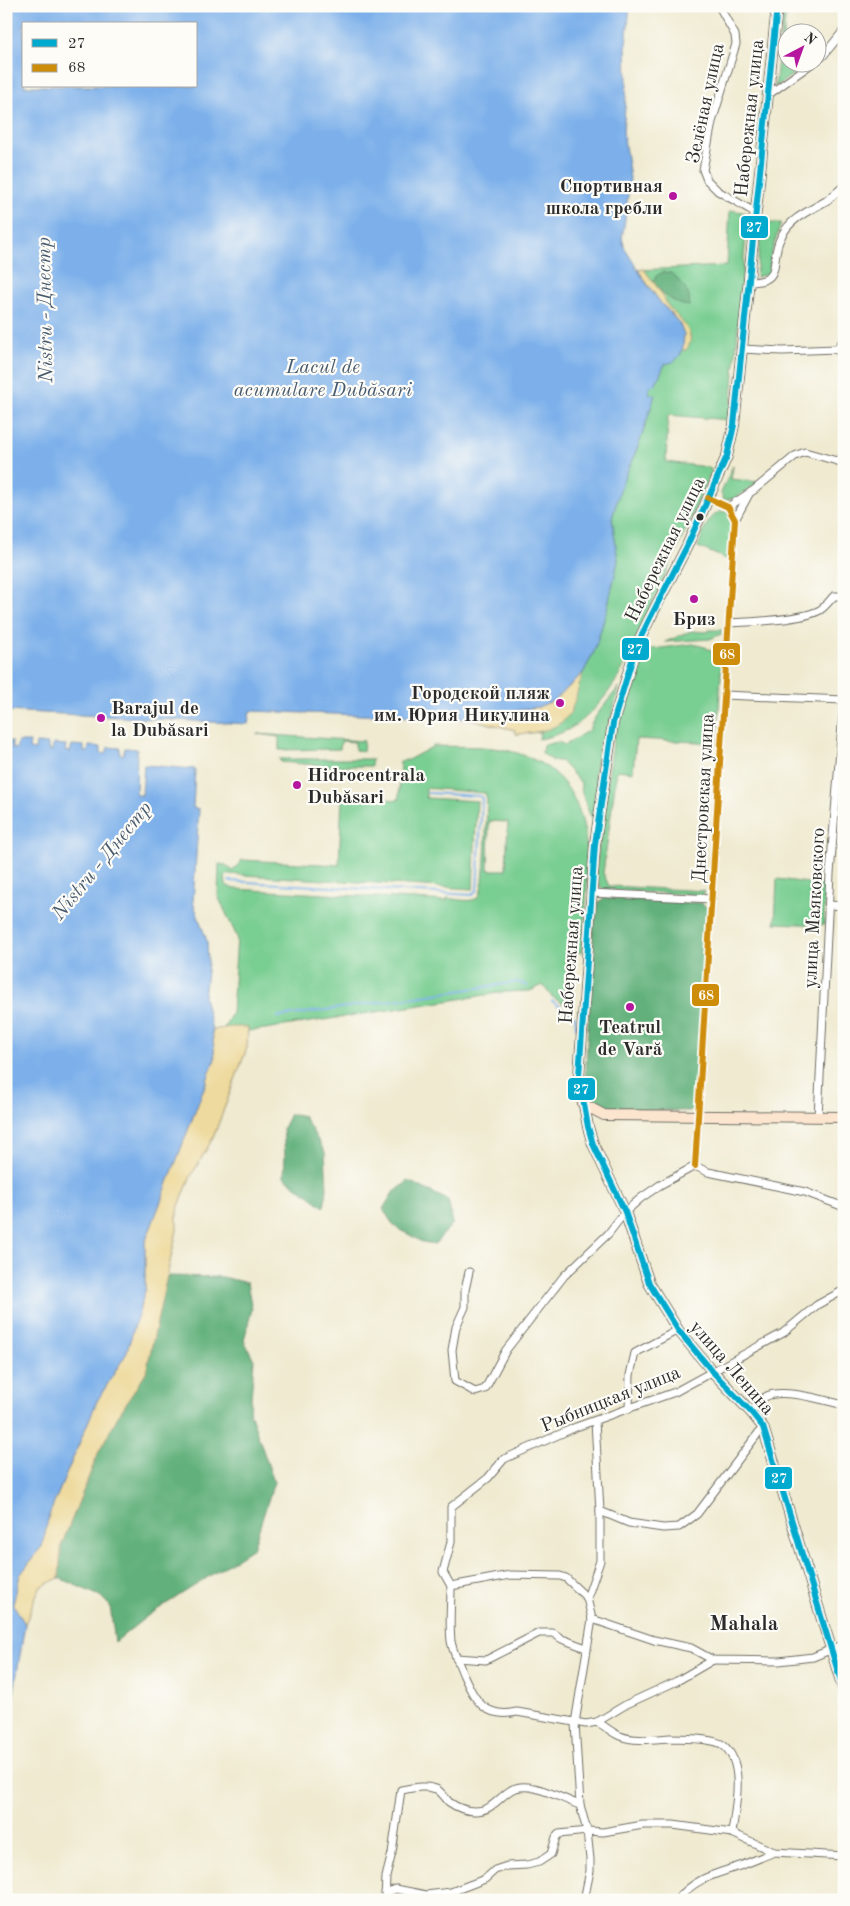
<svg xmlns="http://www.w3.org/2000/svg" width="850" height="1906" viewBox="0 0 850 1906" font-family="'Old Standard TT',serif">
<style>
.green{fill:#79ce92;stroke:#527c5e;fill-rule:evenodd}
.forest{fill:#62b17c;stroke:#466e54}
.sand{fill:#eeda9e;stroke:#8c8264}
.water{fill:#7db0ea;stroke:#546e8a;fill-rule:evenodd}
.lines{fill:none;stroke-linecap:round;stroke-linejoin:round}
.stream{stroke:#7db0ea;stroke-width:2}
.street-casing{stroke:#706e65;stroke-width:9}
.secondary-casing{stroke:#706e65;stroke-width:12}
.street{stroke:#fff;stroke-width:7}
.secondary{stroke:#fce5cf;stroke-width:10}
.bus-1-casing{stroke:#fdfcf7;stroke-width:10}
.bus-2-casing{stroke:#fdfcf7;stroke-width:10}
.bus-1{stroke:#00a9ce;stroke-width:6}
.bus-2{stroke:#ce8d09;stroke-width:6}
.poi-dot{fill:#b5179e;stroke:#fdfcf7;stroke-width:2}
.bus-dot{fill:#2b2b2b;stroke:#fdfcf7;stroke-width:2}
.labels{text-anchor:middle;stroke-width:4.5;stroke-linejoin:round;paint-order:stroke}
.street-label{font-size:19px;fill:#2b2b2b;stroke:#fdfcf7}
.poi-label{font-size:19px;font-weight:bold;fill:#2b2b2b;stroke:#fdfcf7;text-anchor:end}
.water-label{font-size:20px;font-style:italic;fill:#485a6e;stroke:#fdfcf7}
.quarter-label{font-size:21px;font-weight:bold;fill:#2b2b2b;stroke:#fdfcf7}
.line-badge{stroke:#fdfcf7;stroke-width:2}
.badge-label{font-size:14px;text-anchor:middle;font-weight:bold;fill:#fff}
</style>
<rect width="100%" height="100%" fill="#fdfcf7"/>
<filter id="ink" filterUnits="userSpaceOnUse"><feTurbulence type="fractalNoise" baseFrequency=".02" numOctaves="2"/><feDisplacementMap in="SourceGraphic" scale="10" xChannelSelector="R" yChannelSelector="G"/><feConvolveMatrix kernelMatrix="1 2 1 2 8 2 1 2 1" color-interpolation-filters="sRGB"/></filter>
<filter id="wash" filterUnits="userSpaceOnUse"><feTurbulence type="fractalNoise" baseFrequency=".0096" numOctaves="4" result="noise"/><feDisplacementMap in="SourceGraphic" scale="20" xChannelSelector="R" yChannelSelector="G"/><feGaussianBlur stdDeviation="1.12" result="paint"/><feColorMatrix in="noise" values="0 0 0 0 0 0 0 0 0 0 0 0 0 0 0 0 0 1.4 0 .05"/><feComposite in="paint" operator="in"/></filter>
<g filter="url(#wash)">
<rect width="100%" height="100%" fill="#efead0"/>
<g class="green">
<path d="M783 13H786L781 53 787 56 788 62 803 63 804 67 775 87Z"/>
<path d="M730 210 748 213 730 420 668 415 666 462 707 467 712 470C690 521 667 572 643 623 636 637 631 653 623 668 616 683 599 706 586 717 573 729 557 736 539 739L540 732 516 734 515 730 471 719 555 700 583 673 594 652 607 609 618 561 612 518 622 483 639 444 655 395 649 394 650 386 655 385 665 364 680 356 683 347 673 315 660 302 638 270 727 266Z"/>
<path d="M762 223H781L771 254 769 274 756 277Z"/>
<path d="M733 466 731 479 759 482 735 498 724 500 721 493Z"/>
<path d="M721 511 729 513C735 528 731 545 729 560L698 547C704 532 706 518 721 511Z"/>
<path d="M709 630H722L721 634 710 639 665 642 691 631 708 632Z"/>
<path d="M693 644 705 647 722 657 717 743 636 739 633 772 617 770 603 873 609 886 705 891 703 895 606 890C600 887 597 884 595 877L615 727 637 661 644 651 653 649Z"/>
<path d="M619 687 607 735 600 740 594 775 600 785 594 826C591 815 579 792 581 783L561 761H553L542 753 543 745 558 742 565 745 589 730C593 716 610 699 619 687Z"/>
<path d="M257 734 364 741 363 751 355 750V742L341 741 340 749 279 750V737Z"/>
<path d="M434 746C459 747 486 745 510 751 608 776 587 876 582 952H578L571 960 563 1004 551 996 543 985 530 991 505 992 265 1029 248 1031V1027L224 1028 232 1013 237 937 218 896 219 864 226 865 233 871 242 860 339 865 342 796 399 800 400 761 408 760ZM426 788 485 793 487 799C486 815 487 891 477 898 471 903 455 899 447 898V901L234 889 226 885 225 877 228 874 473 889 477 801 426 798ZM489 821 508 822 506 870H488Z"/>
<path d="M279 759H372L371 766H328L281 762Z"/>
<path d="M777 879 825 885 824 925 775 923Z"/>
</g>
<g class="forest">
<path d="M663 272 671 273C681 282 692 293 689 306 675 305 661 293 653 282L656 276Z"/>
<path d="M604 898 701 903 708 908 697 1107 693 1111 614 1110C598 1106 592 1097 585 1083L594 906Z"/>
<path d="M290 1114 304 1117 325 1152 327 1189 324 1207 284 1177 285 1156 283 1128Z"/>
<path d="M408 1181 448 1200 453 1223 435 1244 422 1242 394 1226 383 1209 392 1194Z"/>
<path d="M167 1276 223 1277 247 1283 252 1309 244 1340 254 1360 250 1412 274 1482 253 1548 146 1617 115 1642 110 1606 100 1596 59 1578 61 1546 99 1451 118 1416 146 1372Z"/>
</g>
<g class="sand">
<path d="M644 269C650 278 657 286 663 296 665 299 666 303 668 306 677 318 700 333 686 350H682L684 334 673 315 660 302 638 270Z"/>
<path d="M583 673C579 685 576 699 571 711 560 731 535 733 516 734L515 730 471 719 538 707 555 700Z"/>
<path d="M231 1027H248L247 1048 213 1138 190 1178 177 1211V1230L146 1372 118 1416 99 1451 61 1546 59 1578 40 1587 25 1624 13 1604 20 1575 42 1546 49 1515 97 1401 126 1354 145 1291V1243L215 1059 212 1030Z"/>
</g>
<g class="water">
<path d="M6 6H630L626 44 627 83 623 132 630 178 625 220 622 238 625 249 648 286 660 302 679 323 684 334 683 347 680 356 673 362 665 364 655 385 650 386 649 394 655 395 639 444 622 483 612 518 618 561 607 609 594 652 583 673 555 700 538 707 471 719 250 711 248 724 6 711ZM24 24H196V86H24Z"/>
<path d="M6 741H12V748L16 749 18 742H30L29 749 35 750 36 743 48 744V750L52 751 53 744 66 745 65 751 70 752 72 745 84 746V752H88L89 746 101 747V753L106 754 108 747 120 748V754L123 755 125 748 137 749 136 795H142L144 765 195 769 193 808 199 809 193 902 207 941 208 963 204 997 212 1030 215 1059 145 1243V1291L126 1354 97 1401 49 1515 42 1546 20 1575 13 1604 25 1624 6 1741Z"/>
</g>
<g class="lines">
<g class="stream">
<path d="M229 881 472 895 477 890 482 798 479 796 428 793"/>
<path d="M552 1001 575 1017 576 1028"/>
<path d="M278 1017 518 982 527 986"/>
</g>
</g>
</g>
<g filter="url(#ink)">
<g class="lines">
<g class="street-casing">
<g id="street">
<path d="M719 6 735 35 736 44 712 122 703 170 707 180 718 191 756 213"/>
<path d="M818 60 823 56 844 30"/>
<path d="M768 95 814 62"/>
<path d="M748 282C786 282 768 261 781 237 790 218 809 211 826 201 832 197 838 191 844 186"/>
<path d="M742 349 782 351 837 349 844 359"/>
<path d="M837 349 844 339"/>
<path d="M840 462 844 452"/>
<path d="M728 507 754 490 795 456 805 452 844 463"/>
<path d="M735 520 749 494"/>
<path d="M729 623C750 622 803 620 820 610 825 607 830 600 834 596H844"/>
<path d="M724 695 844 700 830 874 818 1117"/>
<path d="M591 893 712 899"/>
<path d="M829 905 844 906"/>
<path d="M695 1166 735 520 728 507 708 498"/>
<path d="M469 1272 465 1290V1307L456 1327 452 1350 455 1381 475 1392 485 1389 506 1350 564 1276 608 1234 625 1212 641 1198 660 1185 695 1166 708 1172 805 1192 844 1207"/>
<path d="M629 1409 630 1375 635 1353 678 1330"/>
<path d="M751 1412C755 1407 760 1401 765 1397 781 1387 826 1401 844 1405"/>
<path d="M600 1511 629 1523 663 1528 679 1527 697 1514 763 1427"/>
<path d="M451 1586 443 1572 451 1542V1507L488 1478 504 1459 576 1427 675 1392 783 1333 817 1305 844 1290"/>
<path d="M451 1586C451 1604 449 1623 451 1641 453 1653 459 1663 463 1674 475 1700 484 1719 517 1712L586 1724 597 1722 627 1704 677 1681 713 1660"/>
<path d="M451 1586 510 1575 560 1576 566 1578 587 1598"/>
<path d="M592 1619 654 1640 691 1648 713 1660 779 1661 813 1657 844 1644"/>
<path d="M456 1658 486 1660 539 1633H553L562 1639 586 1648"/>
<path d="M597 1722C605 1726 612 1733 620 1736 635 1742 654 1739 670 1738 682 1738 713 1738 723 1745 746 1763 735 1809 732 1833"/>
<path d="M385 1893 396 1889 426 1895 451 1892 485 1879 495 1870 507 1866 527 1865 539 1862 551 1854 556 1837 559 1834 587 1831 603 1832 643 1825H673L732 1833 774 1852 844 1856"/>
<path d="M385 1900 386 1877 392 1853 401 1790C413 1788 425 1785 436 1789 441 1791 445 1798 449 1802 456 1807 466 1811 475 1811 492 1811 498 1798 511 1790 530 1779 561 1799 580 1805"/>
<path d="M584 1900 590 1871V1859L587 1831 580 1805 575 1723 592 1619 587 1598 600 1561V1511L595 1421"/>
<path d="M677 1900C697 1876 718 1874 745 1864 755 1860 765 1856 774 1852"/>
</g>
</g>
<g class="secondary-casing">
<g id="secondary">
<path d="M777 6 734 425 727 456 687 546 649 620 636 647 613 723 595 844 579 1076 588 1127 593 1144 625 1212 649 1283 678 1330 712 1371 751 1412 763 1427 844 1691"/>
<path d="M583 1104 604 1115 844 1117"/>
</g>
</g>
<use href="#street" class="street"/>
<use href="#secondary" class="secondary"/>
<g class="bus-1-casing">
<path id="bus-1" d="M777 6 734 425 727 456 687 546 649 620 636 647 613 723 595 844 579 1076 588 1127 593 1144 625 1212 649 1283 678 1330 712 1371 751 1412 763 1427 844 1691"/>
</g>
<g class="bus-2-casing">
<path id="bus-2" d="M695 1166 735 520 728 507 708 498"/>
</g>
<use href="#bus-1" class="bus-1"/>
<use href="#bus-2" class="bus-2"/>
</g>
</g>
<g class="poi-dot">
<circle cx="673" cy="196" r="5"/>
<circle cx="694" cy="599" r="5"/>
<circle cx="560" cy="703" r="5"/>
<circle cx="101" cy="718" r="5"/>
<circle cx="297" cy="785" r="5"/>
<circle cx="630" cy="1007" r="5"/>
</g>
<circle class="bus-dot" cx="700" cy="517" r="4.5"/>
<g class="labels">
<g class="street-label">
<text transform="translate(704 103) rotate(-78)" y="7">Зелёная улица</text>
<text transform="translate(748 118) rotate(-84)" y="7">Набережная улица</text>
<text transform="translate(664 549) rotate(-64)" y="7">Набережная улица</text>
<text transform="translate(702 798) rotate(-87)" y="7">Днестровская улица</text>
<text transform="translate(813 908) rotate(-87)" y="7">улица Маяковского</text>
<text transform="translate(570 945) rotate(-86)" y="7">Набережная улица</text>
<text transform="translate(733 1367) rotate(49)" y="7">улица Ленина</text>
<text transform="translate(610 1398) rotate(-22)" y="7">Рыбницкая улица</text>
</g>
<g class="poi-label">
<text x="663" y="192">Спортивная<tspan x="663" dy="22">школа гребли</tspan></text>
<text x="694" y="625" text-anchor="middle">Бриз</text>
<text x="550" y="699">Городской пляж<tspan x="550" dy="22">им. Юрия Никулина</tspan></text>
<text x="111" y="714" text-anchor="start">Barajul de<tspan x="111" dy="22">la Dubăsari</tspan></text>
<text x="307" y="781" text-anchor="start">Hidrocentrala<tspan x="307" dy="22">Dubăsari</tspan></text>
<text x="630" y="1033" text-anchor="middle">Teatrul<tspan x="630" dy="22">de Vară</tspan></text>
</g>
<g class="water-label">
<text transform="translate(44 310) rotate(-91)" y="7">Nistru - Днестр</text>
<text x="323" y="373">Lacul de<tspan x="323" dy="23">acumulare Dubăsari</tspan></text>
<text transform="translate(101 860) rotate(-51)" y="7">Nistru - Днестр</text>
</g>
<g class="quarter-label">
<text x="744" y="1630">Mahala</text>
</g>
</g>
<g class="line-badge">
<rect x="740" y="215" width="29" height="24" rx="5" fill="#00a9ce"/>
<rect x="621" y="637" width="29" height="24" rx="5" fill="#00a9ce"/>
<rect x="712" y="642" width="29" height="24" rx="5" fill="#ce8d09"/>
<rect x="691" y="983" width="29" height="24" rx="5" fill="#ce8d09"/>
<rect x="567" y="1077" width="29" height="24" rx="5" fill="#00a9ce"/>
<rect x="764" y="1466" width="29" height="24" rx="5" fill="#00a9ce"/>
</g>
<g class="badge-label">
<text x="754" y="232">27</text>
<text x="635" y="654">27</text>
<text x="727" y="659">68</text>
<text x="706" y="1000">68</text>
<text x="581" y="1094">27</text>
<text x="779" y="1483">27</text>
</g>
<rect width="850" height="1906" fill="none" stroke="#fdfcf7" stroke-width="25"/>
<rect x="22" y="22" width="175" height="65" fill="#fdfcf7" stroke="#a9a8a5"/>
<rect x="32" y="39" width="25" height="8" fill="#00a9ce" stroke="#a9a8a5"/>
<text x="68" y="48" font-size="15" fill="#2b2b2b">27</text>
<rect x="32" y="64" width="25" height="8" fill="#ce8d09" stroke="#a9a8a5"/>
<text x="68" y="72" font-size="15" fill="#2b2b2b">68</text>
<g transform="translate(802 48) rotate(41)"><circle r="24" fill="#fdfcf7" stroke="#a9a8a5"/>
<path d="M0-4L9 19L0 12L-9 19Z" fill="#b5179e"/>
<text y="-8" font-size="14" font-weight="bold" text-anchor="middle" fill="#2b2b2b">N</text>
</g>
</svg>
